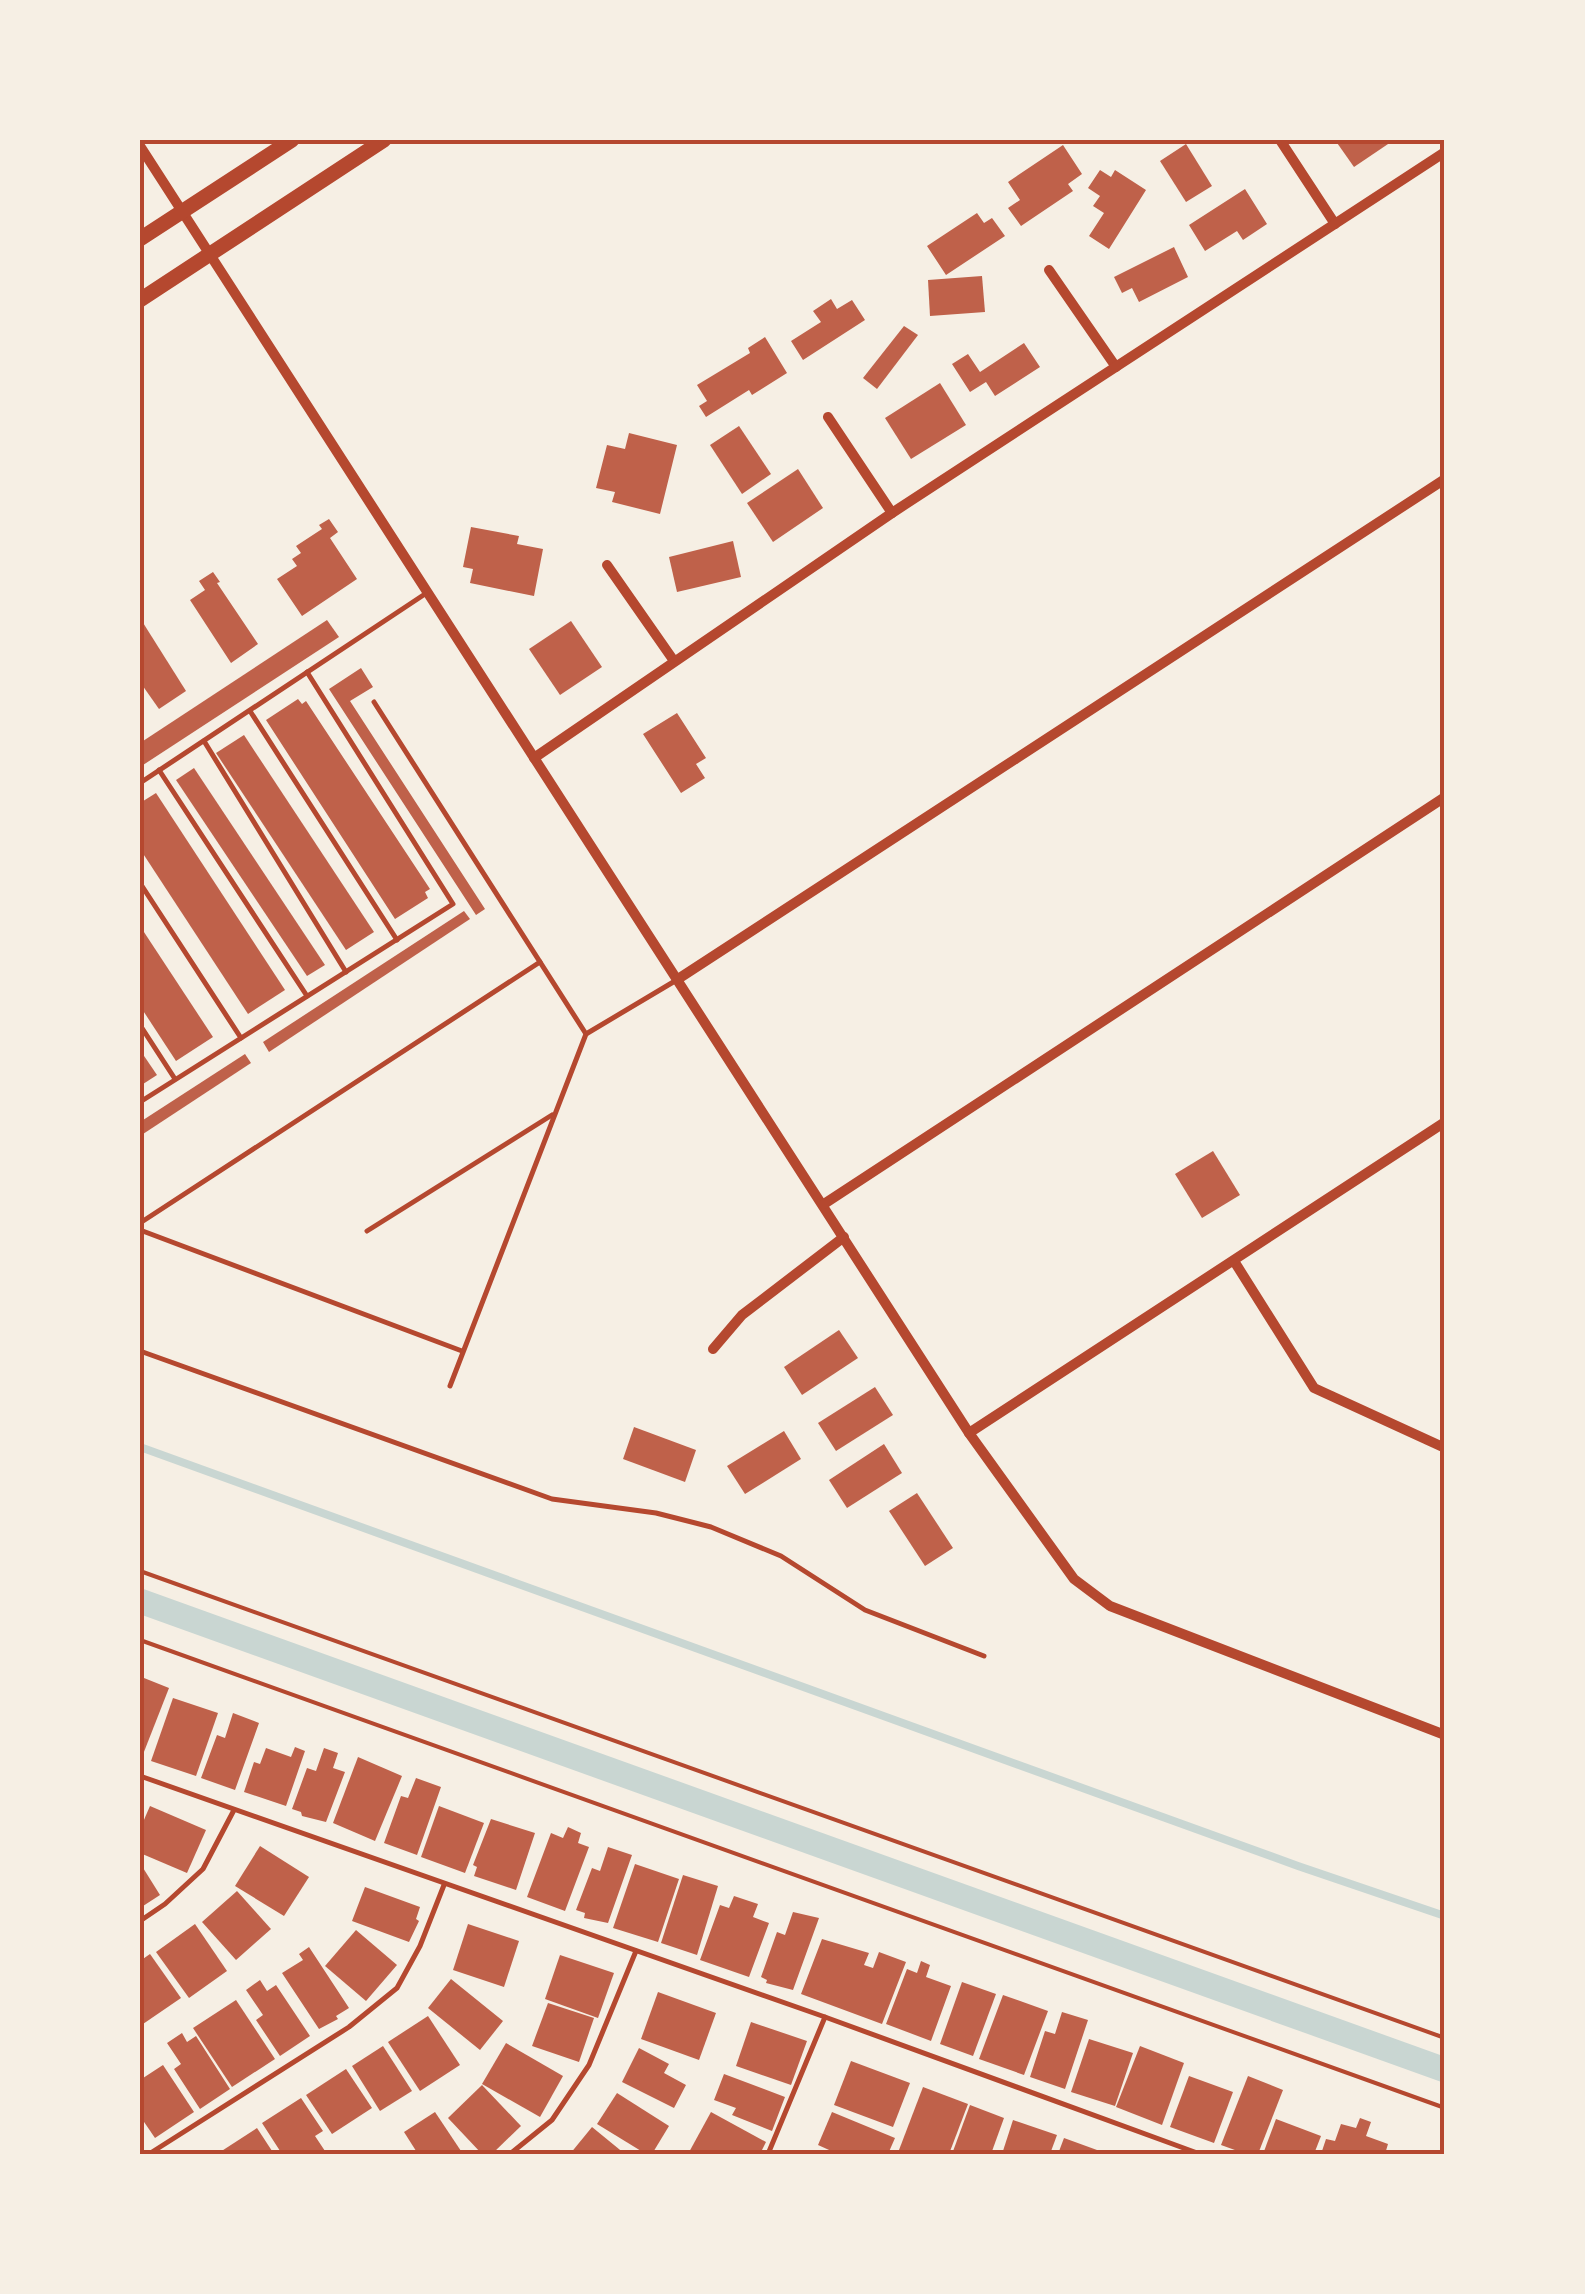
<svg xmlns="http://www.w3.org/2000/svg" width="1585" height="2294" viewBox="0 0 1585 2294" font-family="'Archivo Narrow',sans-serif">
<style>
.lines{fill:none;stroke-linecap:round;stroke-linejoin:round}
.stream{stroke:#c9d6d2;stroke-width:8}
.canal{stroke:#c9d6d2;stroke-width:25}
.building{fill:#bf614a}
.path{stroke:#b5482f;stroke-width:4}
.service{stroke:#b5482f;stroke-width:5}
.minor{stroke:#b5482f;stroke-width:10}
.primary{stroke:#b5482f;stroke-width:15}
.neatline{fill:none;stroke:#b5482f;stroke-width:4}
</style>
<rect width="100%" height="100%" fill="#f6efe4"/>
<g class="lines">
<path class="stream" d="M140 1447 1298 1866 1445 1916"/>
<path class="canal" d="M140 1601 1445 2070"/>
</g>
<g class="building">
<path d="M1335 140H1394L1354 167Z"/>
<path d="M1186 144 1212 186 1186 202 1160 161Z"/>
<path d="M1063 145 1082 174 1068 184 1073 191 1021 226 1008 208 1020 200 1008 182Z"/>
<path d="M1100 170 1111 177 1115 170 1146 190 1109 249 1089 236 1104 213 1093 206 1100 196 1088 188Z"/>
<path d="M1245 189 1267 224 1243 240 1237 231 1205 251 1189 225Z"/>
<path d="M977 213 984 223 992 218 1005 236 946 275 927 246Z"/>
<path d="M1174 247 1188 277 1139 302 1132 288 1122 293 1114 277Z"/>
<path d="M982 276 985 312 930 316 928 280Z"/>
<path d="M831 299 837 309 852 300 865 320 803 360 791 341 821 322 813 311Z"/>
<path d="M904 326 918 335 877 389 863 378Z"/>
<path d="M765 337 787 373 752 395 749 390 706 417 699 406 707 401 697 385 750 353 748 348Z"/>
<path d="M1024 343 1040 367 995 396 986 382 970 392 952 364 968 354 980 372Z"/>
<path d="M940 383 966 425 911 459 885 418Z"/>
<path d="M739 426 771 474 742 494 710 445Z"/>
<path d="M629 433 677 445 660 514 612 502 615 492 596 488 607 445 625 449Z"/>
<path d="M798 469 823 508 773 542 747 503Z"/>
<path d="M329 519 338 532 330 538 357 579 302 616 277 579 297 566 292 559 301 553 296 546 322 529 319 525Z"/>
<path d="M471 527 519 536 517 544 543 549 534 596 470 583 473 569 463 567Z"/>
<path d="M733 541 741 577 677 592 669 557Z"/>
<path d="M213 572 220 582 217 583 258 644 231 663 190 600 205 590 199 581Z"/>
<path d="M140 618 186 691 159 709 140 682Z"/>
<path d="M327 620 339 637 140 767V743Z"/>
<path d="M571 621 602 667 560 695 529 649Z"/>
<path d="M361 668 373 687 350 701 485 909 476 915 329 689Z"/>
<path d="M298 699 302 704 306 701 430 889 425 892 428 898 395 919 266 720Z"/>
<path d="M677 713 706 758 696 764 705 778 681 793 643 734Z"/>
<path d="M244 735 374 932 346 950 216 753Z"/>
<path d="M194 768 325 965 307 976 176 780Z"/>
<path d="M156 793 285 990 248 1014 140 849V803Z"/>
<path d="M464 911 470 919 269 1052 263 1042Z"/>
<path d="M140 926 213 1037 176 1061 140 1006Z"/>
<path d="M140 1050 157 1075 140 1086Z"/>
<path d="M245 1054 251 1063 140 1136V1122Z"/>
<path d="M1213 1151 1240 1195 1202 1218 1175 1174Z"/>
<path d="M839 1330 858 1358 802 1395 784 1367Z"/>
<path d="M875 1387 893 1415 836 1451 818 1423Z"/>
<path d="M634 1427 696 1450 685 1482 623 1459Z"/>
<path d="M784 1431 801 1459 745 1494 727 1466Z"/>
<path d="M884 1444 902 1473 847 1508 829 1480Z"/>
<path d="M917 1493 953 1548 925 1566 889 1511Z"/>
<path d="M144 1678 169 1688 140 1762V1687Z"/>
<path d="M173 1698 218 1713 196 1776 151 1761Z"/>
<path d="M233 1713 259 1723 235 1790 201 1778 217 1735 225 1738Z"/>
<path d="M295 1747 305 1751 286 1806 244 1792 254 1762 260 1764 266 1748 291 1757Z"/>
<path d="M324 1748 338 1753 333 1768 345 1772 326 1822 302 1816 301 1812 292 1809 307 1768 316 1771Z"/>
<path d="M358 1757 402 1776 375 1841 333 1823Z"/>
<path d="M416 1778 441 1787 417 1855 384 1843 401 1796 408 1798Z"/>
<path d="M150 1806 206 1830 187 1873 140 1853V1829Z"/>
<path d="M439 1806 484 1823 465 1873 421 1857Z"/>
<path d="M491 1819 535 1833 516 1890 474 1876 477 1867 473 1865Z"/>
<path d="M568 1827 581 1833 578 1843 589 1847 565 1911 527 1897 551 1833 563 1838Z"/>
<path d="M260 1846 309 1877 284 1916 235 1886Z"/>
<path d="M608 1847 632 1855 608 1923 584 1918 585 1913 576 1910 592 1868 600 1871Z"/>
<path d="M140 1863 160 1895 140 1908Z"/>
<path d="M635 1864 679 1879 658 1942 613 1928Z"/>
<path d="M683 1875 718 1886 697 1955 661 1943Z"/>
<path d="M365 1887 420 1907 416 1919 419 1921 409 1942 352 1921Z"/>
<path d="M237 1891 271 1929 236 1960 202 1922Z"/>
<path d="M734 1896 758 1904 753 1917 769 1923 749 1977 700 1960 720 1905 729 1908Z"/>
<path d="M793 1912 819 1918 793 1990 766 1983 767 1980 761 1977 777 1932 785 1935Z"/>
<path d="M195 1924 227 1971 189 1998 156 1952Z"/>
<path d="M468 1924 519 1941 504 1987 453 1970Z"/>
<path d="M356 1930 397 1965 366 2001 325 1966Z"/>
<path d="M822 1939 869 1953 864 1965 873 1968 879 1952 906 1962 882 2024 801 1994Z"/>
<path d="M309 1947 349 2008 336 2016 338 2019 319 2029 282 1973 303 1960 299 1954Z"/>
<path d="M150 1954 181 1998 143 2024 140 2020V1961Z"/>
<path d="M560 1955 614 1973 598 2018 545 1999Z"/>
<path d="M921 1961 930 1965 926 1977 951 1986 931 2041 886 2024 907 1969 917 1973Z"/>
<path d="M451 1979 503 2021 480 2050 428 2008Z"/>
<path d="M260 1980 267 1991 276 1985 310 2036 280 2056 256 2020 263 2015 246 1990Z"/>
<path d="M962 1982 996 1994 973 2056 940 2044Z"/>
<path d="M658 1992 716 2013 699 2060 641 2039Z"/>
<path d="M1003 1995 1048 2011 1024 2075 979 2059Z"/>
<path d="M236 2000 275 2059 232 2087 193 2028Z"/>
<path d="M548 2003 594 2018 579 2062 532 2046Z"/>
<path d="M1062 2012 1088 2020 1065 2089 1030 2077 1045 2031 1055 2034Z"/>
<path d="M428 2016 460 2065 420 2091 388 2042Z"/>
<path d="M751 2022 807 2041 791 2085 736 2066Z"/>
<path d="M182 2033 187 2042 196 2036 230 2089 200 2109 174 2069 181 2064 167 2043Z"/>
<path d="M1089 2039 1133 2053 1115 2106 1071 2092Z"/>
<path d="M506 2043 563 2076 540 2117 482 2084Z"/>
<path d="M383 2046 412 2091 380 2111 352 2066Z"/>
<path d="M1140 2046 1184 2063 1162 2125 1116 2107Z"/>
<path d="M639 2048 669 2064 664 2073 686 2085 674 2108 622 2082Z"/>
<path d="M851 2061 910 2083 893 2127 834 2105Z"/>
<path d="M163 2065 194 2112 155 2138 140 2116V2080Z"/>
<path d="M346 2069 372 2108 332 2134 306 2095Z"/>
<path d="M724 2074 785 2097 772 2131 732 2115 736 2108 714 2100Z"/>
<path d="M1189 2076 1233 2092 1214 2143 1170 2127Z"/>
<path d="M1248 2076 1283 2090 1258 2154H1246L1221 2145Z"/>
<path d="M482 2085 521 2126 492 2154H482L448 2118Z"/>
<path d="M923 2087 968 2104 949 2154H909L899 2150Z"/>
<path d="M617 2093 669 2126 652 2154H646L597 2124Z"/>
<path d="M301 2098 323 2131 315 2136 327 2154H282L262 2123Z"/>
<path d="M970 2105 1004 2118 991 2154H952Z"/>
<path d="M435 2112 463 2154H418L404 2132Z"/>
<path d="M711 2112 766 2142 760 2154H688Z"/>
<path d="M832 2112 895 2138 888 2154H838L818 2145Z"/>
<path d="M1360 2118 1371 2122 1366 2136 1388 2144 1385 2154H1321L1326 2139 1335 2141 1341 2124 1356 2128Z"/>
<path d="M1276 2119 1321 2136 1314 2154H1263Z"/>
<path d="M1013 2120 1057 2135 1050 2154H1002Z"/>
<path d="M592 2127 625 2154H570Z"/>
<path d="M257 2128 274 2154H217Z"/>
<path d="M1064 2138 1097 2150 1096 2154H1058Z"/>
</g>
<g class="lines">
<g class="path">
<path d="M140 1571 1445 2038"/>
<path d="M140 1640 1445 2108"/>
</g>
<g class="service">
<path d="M374 702 586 1034"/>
<path d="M250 711 397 940"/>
<path d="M204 741 346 972"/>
<path d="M159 770 307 996"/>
<path d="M140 783 425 594"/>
<path d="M140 883 241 1038"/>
<path d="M140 1025 175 1079"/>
<path d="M140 1102 453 904 307 672"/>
<path d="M140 1223 540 962"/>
<path d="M140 1230 462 1351"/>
<path d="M367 1231 552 1115"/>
<path d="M140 1351 552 1499 656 1513 711 1527 781 1556 865 1610 984 1656"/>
<path d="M450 1386 586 1034 675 981"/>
<path d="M140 1776 825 2017 1200 2154"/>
<path d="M140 1921 165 1904 203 1869 234 1810"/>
<path d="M149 2154 349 2027 397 1988 420 1946 444 1885"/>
<path d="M510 2154 552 2120 589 2065 636 1951"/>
<path d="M768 2154 825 2017"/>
</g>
<g class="minor">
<path d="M1280 140 1335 224"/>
<path d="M140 146 969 1433 1074 1579 1110 1606 1445 1735"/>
<path d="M1049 270 1116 367"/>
<path d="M828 417 892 513"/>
<path d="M607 565 674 661"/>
<path d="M534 758 892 513 1445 152"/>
<path d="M678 979 1445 479"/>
<path d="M824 1204 1445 797"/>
<path d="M1234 1261 1314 1388 1445 1448"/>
<path d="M713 1349 742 1315 844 1237"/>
<path d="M969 1433 1445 1122"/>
</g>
<g class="primary">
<path d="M140 239 292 140"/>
<path d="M140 300 384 140"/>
</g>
</g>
<rect width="1585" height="2294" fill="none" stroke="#f6efe4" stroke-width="285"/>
<rect x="142" y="142" width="1300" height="2010" class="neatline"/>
</svg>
